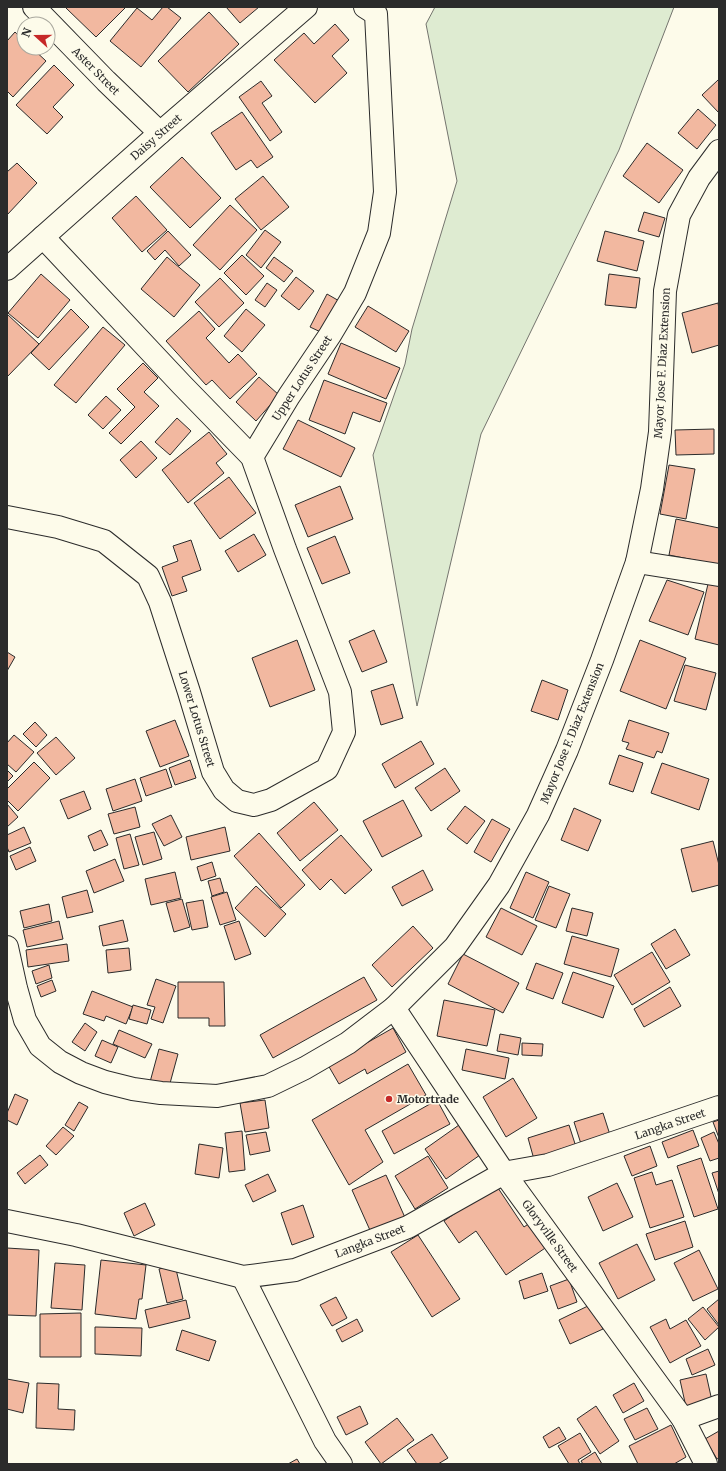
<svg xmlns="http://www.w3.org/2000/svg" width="726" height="1471" viewBox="0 0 726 1471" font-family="Merriweather,serif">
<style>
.green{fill:#deebd1;stroke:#74746e}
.building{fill:#f2b8a0;stroke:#2b2b2b}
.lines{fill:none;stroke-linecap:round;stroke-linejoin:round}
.street-casing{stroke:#2b2b2b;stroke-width:24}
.secondary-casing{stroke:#2b2b2b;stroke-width:24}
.street{stroke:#fdfbea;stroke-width:22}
.secondary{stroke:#fdfbea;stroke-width:22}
.poi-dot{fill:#c62828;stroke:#fdfbea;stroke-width:1.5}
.labels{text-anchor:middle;stroke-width:3;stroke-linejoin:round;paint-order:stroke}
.street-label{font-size:11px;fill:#2b2b2b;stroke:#fdfbea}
.poi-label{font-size:11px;font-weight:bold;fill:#2b2b2b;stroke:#fdfbea;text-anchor:start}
</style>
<rect width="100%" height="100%" fill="#fdfbea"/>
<path class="green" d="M435 7H674L619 150 481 434 417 706 373 455 405 364 412 329 457 181 426 24Z"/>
<g class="building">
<path d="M68 7H126L96 37 66 8Z"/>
<path d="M163 7H167L181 18 141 67 110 41 137 8 152 20Z"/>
<path d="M226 7H259L240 23Z"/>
<path d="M209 12 239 44 188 92 158 61Z"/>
<path d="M335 24 349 40 332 56 347 73 315 103 274 60 304 33 314 44Z"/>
<path d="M15 32 24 41V48H32L46 61 13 97 7 91V41Z"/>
<path d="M54 65 74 85 53 107 63 117 47 134 16 105Z"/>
<path d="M718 80 719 81V113L702 95Z"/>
<path d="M261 81 272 96 262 103 282 132 270 141 239 97Z"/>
<path d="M698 109 716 125 697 149 678 133Z"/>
<path d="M242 112 273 157 257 168 251 160 236 170 211 133Z"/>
<path d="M647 143 683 170 659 203 623 176Z"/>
<path d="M182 157 221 198 190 228 150 187Z"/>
<path d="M17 163 37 183 7 215V172Z"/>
<path d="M263 176 289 207 261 230 235 199Z"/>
<path d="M136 196 167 230 142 252 112 218Z"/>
<path d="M230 205 257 230 220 270 193 245Z"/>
<path d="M644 212 665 218 659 237 638 231Z"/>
<path d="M265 230 281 242 261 268 246 255Z"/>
<path d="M168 231 191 255 179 266 165 250 155 260 147 251Z"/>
<path d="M605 231 644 241 637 271 597 261Z"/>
<path d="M242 255 264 276 246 295 224 273Z"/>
<path d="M167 257 200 285 174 317 141 289Z"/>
<path d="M274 257 293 271 284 282 266 268Z"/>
<path d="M41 274 70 300 38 338 8 313Z"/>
<path d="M609 274 640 278 636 308 605 305Z"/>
<path d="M296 277 314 291 299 310 281 296Z"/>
<path d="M220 278 244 303 219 327 195 302Z"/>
<path d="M267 283 277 290 265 307 255 300Z"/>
<path d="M327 294 341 302 325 334 310 327Z"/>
<path d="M718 303 719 309V345L692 353 682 313Z"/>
<path d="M368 306 409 331 396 352 355 327Z"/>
<path d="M71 309 89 327 49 370 31 353Z"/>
<path d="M246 309 265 325 242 352 224 336Z"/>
<path d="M199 311 215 329 206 338 229 363 238 354 257 374 230 399 212 380 206 385 166 341Z"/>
<path d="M7 314 39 344 7 377Z"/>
<path d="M103 327 125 345 76 403 54 385Z"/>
<path d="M341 343 400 368 386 399 328 374Z"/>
<path d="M143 363 158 378 144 392 159 406 121 444 109 433 135 407 117 389Z"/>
<path d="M259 377 279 395 256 421 236 402Z"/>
<path d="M324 380 387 403 380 422 353 412 345 434 309 420Z"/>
<path d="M106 396 121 410 103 429 88 415Z"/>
<path d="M177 418 191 431 170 455 155 442Z"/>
<path d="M298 420 355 448 341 477 283 449Z"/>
<path d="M714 429V454L676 455 675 430Z"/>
<path d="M209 432 227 454 216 463 224 473 188 503 162 470Z"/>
<path d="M141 441 157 458 136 478 120 460Z"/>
<path d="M669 465 695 469 686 519 660 514Z"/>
<path d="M229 477 256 513 220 539 194 503Z"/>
<path d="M340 486 353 519 308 537 295 505Z"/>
<path d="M676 519 719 528V565L669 555Z"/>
<path d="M254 534 266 555 238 572 225 551Z"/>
<path d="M335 536 350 573 322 584 307 548Z"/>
<path d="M191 540 201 570 182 577 187 591 172 596 162 567 178 561 173 546Z"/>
<path d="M667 580 704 592 688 635 649 621Z"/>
<path d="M708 584 719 586V645L695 639Z"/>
<path d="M374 630 387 662 362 672 349 641Z"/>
<path d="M297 640 315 690 270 707 252 658Z"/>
<path d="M640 640 686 658 666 709 620 691Z"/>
<path d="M7 652 15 657 7 671Z"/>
<path d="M685 665 716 673 706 710 674 701Z"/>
<path d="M542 680 568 690 558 720 531 711Z"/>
<path d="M393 684 403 718 381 725 371 691Z"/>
<path d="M175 720 189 756 160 767 146 731Z"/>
<path d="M629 720 669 733 662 753 657 751 654 758 626 749 629 743 622 741Z"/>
<path d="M35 722 47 735 36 747 23 734Z"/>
<path d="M14 735 34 752 16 772 7 764V743Z"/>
<path d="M56 737 75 758 56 775 37 753Z"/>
<path d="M421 741 434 764 395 788 382 764Z"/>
<path d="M619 755 643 763 633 792 609 784Z"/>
<path d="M190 760 196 778 175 785 169 768Z"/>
<path d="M34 762 50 778 18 811 7 800V789Z"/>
<path d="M662 763 709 779 699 810 651 793Z"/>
<path d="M445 768 460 791 431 811 415 788Z"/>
<path d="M166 769 172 787 146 796 140 778Z"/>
<path d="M7 770 13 776 7 782Z"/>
<path d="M135 779 142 801 113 811 106 789Z"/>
<path d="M84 791 91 809 68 819 60 800Z"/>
<path d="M403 800 422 836 382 857 363 821Z"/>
<path d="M314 802 338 830 300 861 277 833Z"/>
<path d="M7 804 18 817 7 827Z"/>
<path d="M465 806 485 821 467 844 447 829Z"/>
<path d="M135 807 140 827 114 834 108 814Z"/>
<path d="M574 808 601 820 588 851 561 840Z"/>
<path d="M171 815 182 837 164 846 152 824Z"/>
<path d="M492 819 510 829 491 862 474 852Z"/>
<path d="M24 827 31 843 9 852 7 847V835Z"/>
<path d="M225 827 230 851 191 860 186 837Z"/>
<path d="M101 830 108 845 94 851 88 836Z"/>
<path d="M154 832 162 859 143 865 135 837Z"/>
<path d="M259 833 305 885 281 908 234 856Z"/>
<path d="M130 834 139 865 124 869 116 838Z"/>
<path d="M341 835 372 870 345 894 331 879 320 890 302 870Z"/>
<path d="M713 841 719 865V885L692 892 681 849Z"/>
<path d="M30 847 36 861 16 870 10 856Z"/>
<path d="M115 859 124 881 94 893 86 871Z"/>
<path d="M212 862 216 876 201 881 197 867Z"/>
<path d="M423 870 433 890 402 906 392 887Z"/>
<path d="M175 872 181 898 151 905 145 879Z"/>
<path d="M526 872 549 882 533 918 510 908Z"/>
<path d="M220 878 224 892 212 896 208 881Z"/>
<path d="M256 886 286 914 265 937 235 908Z"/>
<path d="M549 886 570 894 556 928 535 920Z"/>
<path d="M87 890 93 912 67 918 62 897Z"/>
<path d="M227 892 236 920 220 925 211 897Z"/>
<path d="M182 899 190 927 174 932 166 903Z"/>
<path d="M203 900 208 927 192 930 186 903Z"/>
<path d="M49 904 52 921 24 928 20 911Z"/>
<path d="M501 908 537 926 522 955 486 937Z"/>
<path d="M572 908 593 913 587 936 566 931Z"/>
<path d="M123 920 128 941 103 946 99 926Z"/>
<path d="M59 921 63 939 27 947 23 930Z"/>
<path d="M239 921 251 954 235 960 224 926Z"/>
<path d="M413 926 433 948 392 987 372 965Z"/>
<path d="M675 929 690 955 666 969 651 944Z"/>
<path d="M572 936 619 949 611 977 564 964Z"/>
<path d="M67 944 69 961 28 967 26 950Z"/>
<path d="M129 948 131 970 108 973 106 950Z"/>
<path d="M652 952 670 982 632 1005 614 975Z"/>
<path d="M463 954 519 983 503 1013 448 984Z"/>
<path d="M536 963 563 973 553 999 526 989Z"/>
<path d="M49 965 52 978 36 984 32 971Z"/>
<path d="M573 972 614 986 603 1018 562 1003Z"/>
<path d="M364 977 377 1000 273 1058 260 1035Z"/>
<path d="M156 979 176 986 163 1023 151 1019 155 1007 147 1005Z"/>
<path d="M52 980 56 991 41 997 37 986Z"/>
<path d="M178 982H224L225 1026H209V1018H178Z"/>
<path d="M670 987 681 1006 644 1027 634 1009Z"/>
<path d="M92 991 133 1007 126 1024 106 1016 104 1021 83 1014Z"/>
<path d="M444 1000 495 1010 487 1046 437 1036Z"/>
<path d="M133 1005 151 1010 147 1024 129 1019Z"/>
<path d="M85 1023 97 1032 85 1051 72 1042Z"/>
<path d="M393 1028 406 1052 367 1074 365 1069 339 1084 328 1065Z"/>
<path d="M119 1030 152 1044 145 1058 113 1044Z"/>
<path d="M500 1034 521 1038 518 1055 497 1051Z"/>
<path d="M102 1040 118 1047 111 1063 95 1056Z"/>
<path d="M522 1043 543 1044 542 1056 522 1055Z"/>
<path d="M159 1049 178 1054 169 1087 150 1082Z"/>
<path d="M466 1049 509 1058 505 1079 462 1070Z"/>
<path d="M408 1064 426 1095 365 1130 383 1162 349 1185 312 1120Z"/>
<path d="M513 1078 537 1118 506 1137 483 1097Z"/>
<path d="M15 1094 28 1100 17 1125 7 1120V1113Z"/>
<path d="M265 1100 269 1128 245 1132 240 1103Z"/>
<path d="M437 1100 450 1124 394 1154 382 1131Z"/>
<path d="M79 1102 88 1107 74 1131 65 1125Z"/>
<path d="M603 1113 611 1138 582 1147 574 1122Z"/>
<path d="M719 1120V1138L713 1122Z"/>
<path d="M459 1125 480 1155 446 1179 425 1149Z"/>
<path d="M569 1125 577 1150 535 1163 528 1138Z"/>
<path d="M63 1127 74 1136 56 1155 46 1146Z"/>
<path d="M693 1130 699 1146 668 1158 662 1142Z"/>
<path d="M242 1131 245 1170 229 1172 225 1133Z"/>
<path d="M266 1132 270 1151 250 1155 246 1135Z"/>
<path d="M714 1132 719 1144V1158L710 1161 701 1138Z"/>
<path d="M199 1144 223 1148 219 1178 195 1174Z"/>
<path d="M650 1146 657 1166 632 1176 624 1156Z"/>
<path d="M40 1155 48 1165 25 1184 17 1173Z"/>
<path d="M428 1156 448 1188 415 1209 395 1176Z"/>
<path d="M701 1158 718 1209 694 1217 677 1166Z"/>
<path d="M719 1171V1194L712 1173Z"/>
<path d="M652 1172 656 1185 672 1180 684 1217 650 1228 634 1178Z"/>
<path d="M268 1174 276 1191 253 1202 245 1185Z"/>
<path d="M386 1175 407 1222 373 1237 352 1190Z"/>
<path d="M617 1183 633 1217 603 1231 588 1197Z"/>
<path d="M496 1185 524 1227 534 1220 551 1244 506 1275 476 1231 459 1243 444 1221Z"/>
<path d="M145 1203 155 1225 134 1236 124 1213Z"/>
<path d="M303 1205 314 1237 292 1245 281 1213Z"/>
<path d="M685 1221 693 1247 655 1260 646 1234Z"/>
<path d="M418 1235 460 1299 432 1317 391 1252Z"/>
<path d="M637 1244 655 1280 618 1299 599 1263Z"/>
<path d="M7 1248 39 1250 36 1316 7 1315Z"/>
<path d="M699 1250 718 1289 693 1301 674 1263Z"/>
<path d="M101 1260 146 1265 142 1299H139L136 1319 95 1314Z"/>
<path d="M55 1263 85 1265 82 1310 51 1308Z"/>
<path d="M175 1265 183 1299 167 1303 159 1269Z"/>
<path d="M542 1273 548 1291 524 1299 519 1281Z"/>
<path d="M569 1279 577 1302 558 1309 550 1286Z"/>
<path d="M336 1297 347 1318 332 1326 320 1305Z"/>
<path d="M719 1299V1325L707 1309Z"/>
<path d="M186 1300 190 1318 149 1328 145 1310Z"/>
<path d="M592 1304 603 1329 570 1344 559 1320Z"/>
<path d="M703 1307 719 1327 705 1340 688 1319Z"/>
<path d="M81 1313V1357H40V1314Z"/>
<path d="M357 1319 363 1331 342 1342 336 1330Z"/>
<path d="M666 1319 670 1329 686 1320 701 1346 670 1363 650 1327Z"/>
<path d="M95 1327 142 1328 141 1356 95 1354Z"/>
<path d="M182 1330 216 1341 209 1361 176 1350Z"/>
<path d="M708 1349 715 1365 692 1375 686 1359Z"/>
<path d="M706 1374 712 1401 686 1407 680 1380Z"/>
<path d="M7 1379 29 1383 23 1413 7 1409Z"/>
<path d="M37 1383 59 1384 58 1409 75 1410 74 1430 36 1428Z"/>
<path d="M634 1383 644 1401 623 1413 613 1395Z"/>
<path d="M360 1406 368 1424 346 1435 337 1417Z"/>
<path d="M596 1406 619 1441 600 1454 577 1419Z"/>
<path d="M647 1408 658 1429 635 1440 624 1419Z"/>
<path d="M397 1418 414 1440 381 1464 365 1442Z"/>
<path d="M671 1425 686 1457 674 1464H638L629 1446Z"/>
<path d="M559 1427 566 1439 549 1448 543 1437Z"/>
<path d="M719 1431V1458L717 1459 705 1439Z"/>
<path d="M580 1433 591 1452 578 1460 580 1464H569L558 1446Z"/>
<path d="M432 1434 448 1458 438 1464H417L407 1450Z"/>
<path d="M595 1452 602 1464H583L581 1461Z"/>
<path d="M297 1459 300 1464H288Z"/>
</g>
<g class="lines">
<g class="street-casing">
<g id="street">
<path d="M34 7 106 81 160 133"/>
<path d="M7 269 160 133 306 7"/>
<path d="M252 457 289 396 330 335 355 293 379 233 385 192 376 14 365 7"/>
<path d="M7 517 58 527 104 541 148 576 160 602 189 692 213 772 224 790 237 801 254 805 271 800 327 769 344 732 340 692 285 549 252 457 182 385 43 237"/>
<path d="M637 562 719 575"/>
<path d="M394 1008 504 1173 683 1419 706 1464"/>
<path d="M7 1221 76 1235 243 1277 295 1270 408 1227 504 1173 548 1165 719 1107"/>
<path d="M243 1277 325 1441 341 1464"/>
<path d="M683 1419 719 1406"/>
</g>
</g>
<g class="secondary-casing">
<path id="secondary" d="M7 947 16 988 25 1020 40 1046 60 1062 81 1073 105 1082 133 1089 161 1093 217 1096 268 1086 305 1068 348 1043 394 1008 455 947 499 885 538 815 567 750 602 660 637 562 652 489 660 432 665 291 679 215 699 178 719 151"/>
</g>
<use href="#street" class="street"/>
<use href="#secondary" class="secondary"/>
</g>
<circle class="poi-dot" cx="389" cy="1099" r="4"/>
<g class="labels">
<g class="street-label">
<text transform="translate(96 71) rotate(45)" y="4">Aster Street</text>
<text transform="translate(156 137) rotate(-41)" y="4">Daisy Street</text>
<text transform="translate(662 363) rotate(-87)" y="4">Mayor Jose F. Diaz Extension</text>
<text transform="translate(302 378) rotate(-57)" y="4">Upper Lotus Street</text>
<text transform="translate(197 719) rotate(73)" y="4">Lower Lotus Street</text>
<text transform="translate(572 733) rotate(-68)" y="4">Mayor Jose F. Diaz Extension</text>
<text transform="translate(670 1124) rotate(-19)" y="4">Langka Street</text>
<text transform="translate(550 1236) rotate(54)" y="4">Gloryville Street</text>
<text transform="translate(370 1241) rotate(-21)" y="4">Langka Street</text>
</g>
<g class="poi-label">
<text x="397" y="1103">Motortrade</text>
</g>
</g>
<rect width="726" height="1471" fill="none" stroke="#2b2b2b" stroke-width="16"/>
<g transform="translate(36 36) rotate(291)"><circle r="19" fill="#fdfbea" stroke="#a9a89e"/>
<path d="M0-3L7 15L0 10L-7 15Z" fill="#c62828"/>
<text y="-6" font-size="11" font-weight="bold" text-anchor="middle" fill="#2b2b2b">N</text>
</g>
</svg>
